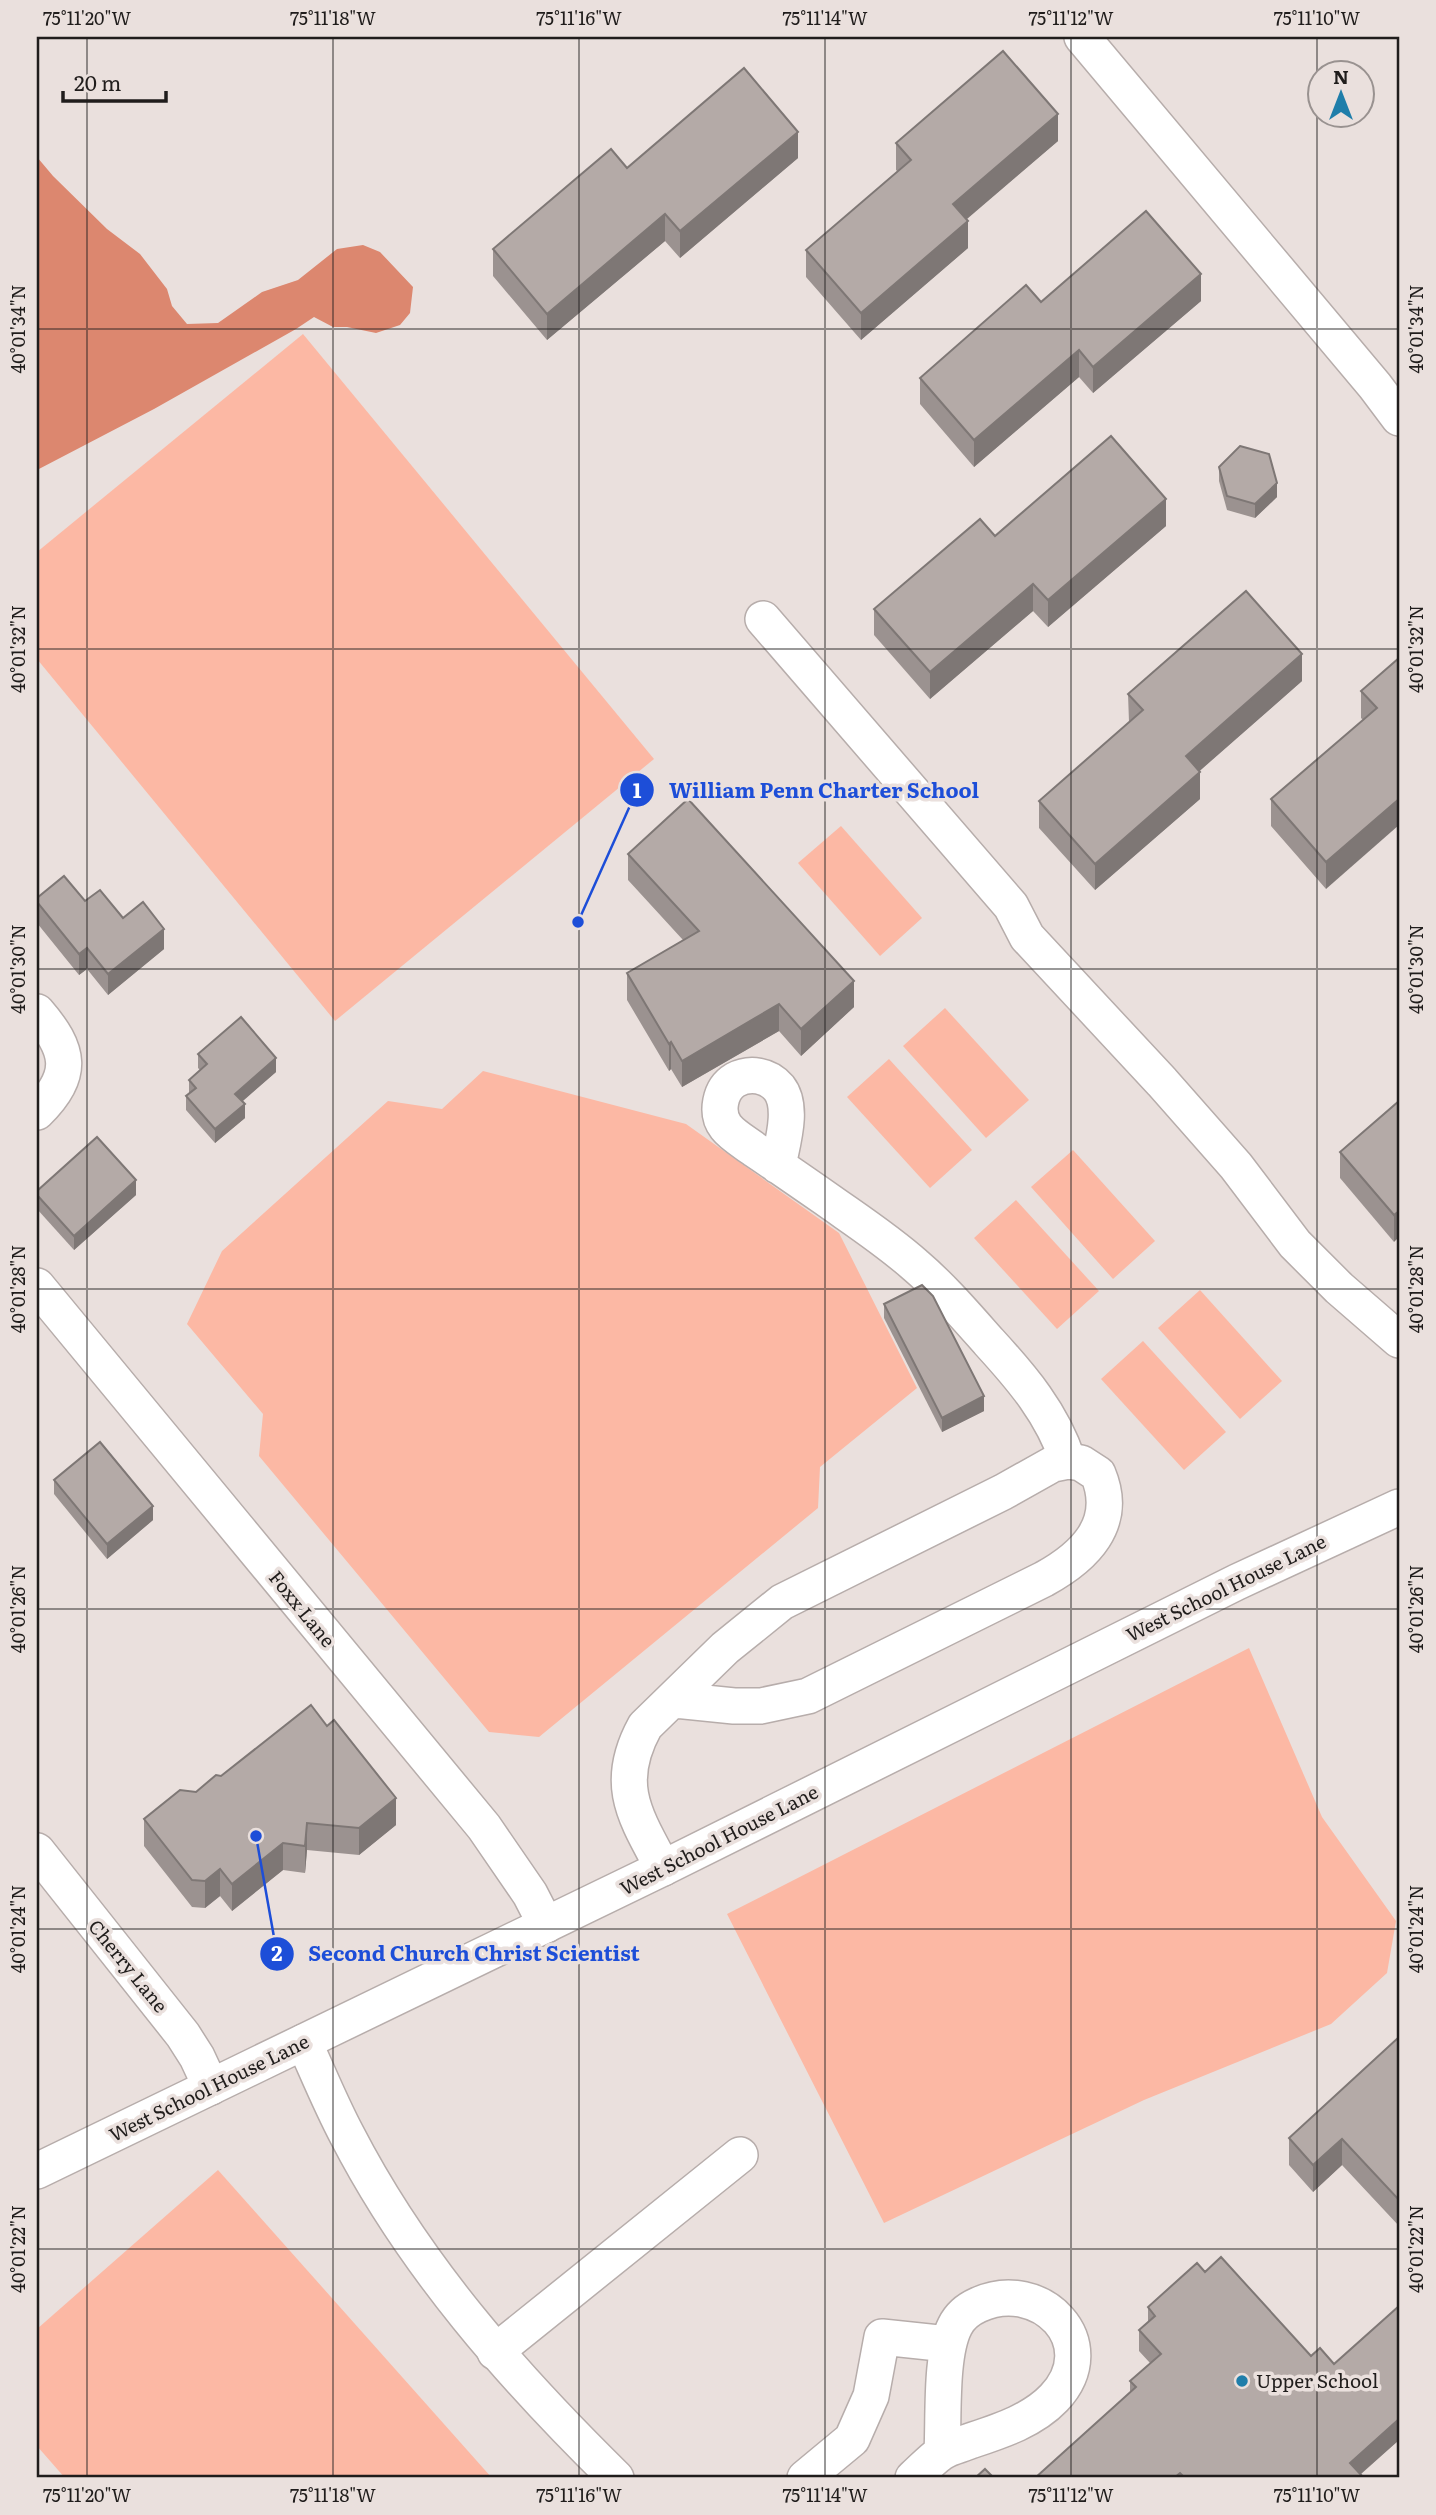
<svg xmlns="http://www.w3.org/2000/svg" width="1436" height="2515" viewBox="0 0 1436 2515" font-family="Literata,serif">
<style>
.green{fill:#fcb8a4}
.forest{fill:#dc876f}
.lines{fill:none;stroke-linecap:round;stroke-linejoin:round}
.minor-casing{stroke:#b7adab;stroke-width:38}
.minor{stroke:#fff;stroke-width:35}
.wall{fill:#9b9290}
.shaded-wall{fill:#7e7775}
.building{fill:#b4aaa7;stroke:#7e7775;stroke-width:2}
.ticks{fill:none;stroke:#201d1c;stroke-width:2;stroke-opacity:0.45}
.poi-dot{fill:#1f7eaa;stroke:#eae0dd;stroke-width:2.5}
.labels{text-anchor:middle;stroke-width:7;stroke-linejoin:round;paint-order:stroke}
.street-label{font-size:19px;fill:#201d1c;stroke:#eae0dd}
.poi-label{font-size:19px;fill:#201d1c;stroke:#eae0dd;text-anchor:start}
.leader{fill:none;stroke:#1d4ed8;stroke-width:2.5}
.callout-dot{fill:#1d4ed8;stroke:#eae0dd;stroke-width:2.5}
.mark-label{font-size:21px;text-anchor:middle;font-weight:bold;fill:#fff}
.callout-label{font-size:21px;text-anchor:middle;font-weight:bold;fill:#1d4ed8;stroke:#eae0dd;stroke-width:7;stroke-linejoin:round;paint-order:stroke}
.neatline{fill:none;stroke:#201d1c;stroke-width:2.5}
.ticks-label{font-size:18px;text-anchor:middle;fill:#201d1c}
</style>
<rect width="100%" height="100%" fill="#eae0dd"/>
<g class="green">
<path d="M303 334 654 759 335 1021 37 659V552Z"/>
<path d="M841 826 922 918 880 956 798 863Z"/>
<path d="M945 1008 1029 1100 986 1138 903 1046Z"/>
<path d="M889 1059 972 1150 930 1188 847 1097Z"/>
<path d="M483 1071 686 1124 839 1233 917 1388 820 1467 818 1508 539 1737 489 1732 259 1456 263 1414 187 1324 222 1251 388 1101 442 1109Z"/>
<path d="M1073 1150 1155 1241 1113 1279 1031 1187Z"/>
<path d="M1016 1200 1099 1291 1057 1329 974 1238Z"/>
<path d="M1200 1290 1282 1381 1240 1419 1158 1328Z"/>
<path d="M1143 1341 1226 1432 1184 1470 1101 1379Z"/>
<path d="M1249 1648 1322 1817 1396 1921 1387 1973 1331 2024 1144 2100 884 2223 727 1914Z"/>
<path d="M218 2170 492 2478H65L37 2446V2329Z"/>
</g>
<path class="forest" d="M37 157 53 176 107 229 140 254 167 289 172 306 187 324 218 323 262 292 298 280 337 249 363 245 380 252 413 287 410 313 400 325 376 333 347 327H333L314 317 296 329 154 409 37 470Z"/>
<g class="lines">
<g class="minor-casing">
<g id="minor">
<path d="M1082 37 1375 386 1399 418"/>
<path d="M763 619 1011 906 1027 937 1162 1082 1236 1166 1295 1244 1339 1288 1399 1340"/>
<path d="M37 1012C70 1050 75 1075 37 1112"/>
<path d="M778 1166C782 1144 794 1107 779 1088 768 1075 750 1072 735 1080 720 1089 715 1113 726 1127 733 1136 746 1143 755 1150 779 1166 802 1182 825 1198 856 1220 887 1240 915 1265 942 1288 965 1315 989 1342 1022 1378 1052 1413 1068 1461"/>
<path d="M37 1286 484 1827 530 1894 546 1925"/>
<path d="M37 1851 183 2035 197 2057 211 2087"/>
<path d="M663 1868C635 1816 613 1784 645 1726L725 1648 782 1602 1003 1492 1053 1464 1068 1461 1081 1463 1098 1474C1119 1524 1084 1557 1044 1579L808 1696 761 1706H734L675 1700"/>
<path d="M304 2042C318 2073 331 2105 347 2135 414 2265 512 2376 616 2478"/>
<path d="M37 2171 663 1868 1237 1582 1399 1507"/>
<path d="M495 2352 740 2155"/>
<path d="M805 2478 852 2439 871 2396 882 2337 948 2344"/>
<path d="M913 2478C922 2470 931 2460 941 2453 949 2447 961 2445 970 2441 1000 2431 1032 2421 1054 2398 1106 2343 1040 2276 978 2305 969 2309 960 2316 955 2326 940 2355 944 2418 942 2452"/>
</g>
</g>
<use href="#minor" class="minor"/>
</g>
<g class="wall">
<path d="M1058 141 966 219 968 248 861 340 806 277V250L898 172 896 170V143Z"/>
<path d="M798 158 680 258 665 241 547 340 493 276V249L627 168Z"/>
<path d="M1201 301 1093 393 1079 377 974 467 920 404V378L1041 302Z"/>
<path d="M1219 467 1277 497 1255 518 1227 510 1219 481Z"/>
<path d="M1166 526 1048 627 1033 611 930 699 874 635V609L995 536Z"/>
<path d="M1399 658 1326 889 1271 826V799L1363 720 1361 718V691Z"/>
<path d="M1302 681 1199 771 1200 799 1095 890 1039 828V801L1129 722 1128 694Z"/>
<path d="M628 854 854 1007 801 1056 779 1031 682 1087 671 1069 669 1071 627 1000V973L683 940 628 880Z"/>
<path d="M37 898 85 901 123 918 164 949 108 995 87 969 79 975 37 923Z"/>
<path d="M1399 929V959L1398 957V930Z"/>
<path d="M198 1054 276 1072 242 1101 245 1118 215 1143 186 1110V1096L189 1094V1080L200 1070 198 1068Z"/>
<path d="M1399 1101 1394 1242 1340 1178V1152Z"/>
<path d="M37 1191 136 1195 74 1250 37 1209Z"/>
<path d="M884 1304 984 1411 942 1432 884 1318Z"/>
<path d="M54 1480 153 1520 107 1559 54 1494Z"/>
<path d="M144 1819 396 1825 359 1855 307 1850 305 1873 283 1870 232 1911 220 1896 205 1908 192 1907 144 1846Z"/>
<path d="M1399 2037V2226L1342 2165 1313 2192 1289 2165V2138Z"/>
<path d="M1205 2272 1311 2356 1399 2440 1360 2475 1364 2478H1035L1130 2393V2381L1150 2363 1139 2351V2330L1148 2323V2307Z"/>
</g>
<g class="shaded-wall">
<path d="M1058 114V141L953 231V204Z"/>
<path d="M798 132V158L680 258V231Z"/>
<path d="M665 214V241L547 340V314Z"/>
<path d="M968 221V248L861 340V313Z"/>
<path d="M1201 274V301L1093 393V367Z"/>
<path d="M1079 350V377L974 467V440Z"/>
<path d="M1277 483V497L1255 518V504Z"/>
<path d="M1166 499V526L1048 627V600Z"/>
<path d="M1033 584V611L930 699V672Z"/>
<path d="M1302 654V681L1186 783V756Z"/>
<path d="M1200 772V799L1095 890V864Z"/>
<path d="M1399 799V825L1326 889V862Z"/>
<path d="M164 929V949L108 995V974Z"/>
<path d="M87 948V969L79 975V954Z"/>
<path d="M854 981V1007L801 1056V1029Z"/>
<path d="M779 1004V1031L682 1087V1061Z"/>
<path d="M671 1042V1069L669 1071V1044Z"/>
<path d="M276 1058V1072L235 1108V1094Z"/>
<path d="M245 1104V1118L215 1143V1129Z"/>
<path d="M136 1180V1195L74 1250V1236Z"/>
<path d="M1399 1211V1237L1394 1242V1215Z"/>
<path d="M984 1396V1411L942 1432V1418Z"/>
<path d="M153 1506V1520L107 1559V1544Z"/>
<path d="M396 1798V1825L359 1855V1828Z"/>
<path d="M307 1823V1850L305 1873V1846Z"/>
<path d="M283 1843V1870L232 1911V1884Z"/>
<path d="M220 1869V1896L205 1908V1881Z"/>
<path d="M1342 2139V2165L1313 2192V2165Z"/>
<path d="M1399 2419V2440L1356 2478 1350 2463Z"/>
</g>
<g class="building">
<path d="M1003 51 1058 114 953 204 968 221 861 313 806 250 911 160 896 143Z"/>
<path d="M744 68 798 132 680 231 665 214 547 314 493 249 611 149 627 168Z"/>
<path d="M1146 211 1201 274 1093 367 1079 350 974 440 920 378 1026 285 1041 302Z"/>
<path d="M1111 436 1166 499 1048 600 1033 584 930 672 874 609 980 519 995 536Z"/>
<path d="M1240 446 1269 454 1277 483 1255 504 1227 496 1219 467Z"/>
<path d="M1246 591 1302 654 1186 756 1200 772 1095 864 1039 801 1143 710 1128 694Z"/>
<path d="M1399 658V799L1326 862 1271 799 1377 708 1361 691Z"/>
<path d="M688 799 854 981 801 1029 779 1004 682 1061 671 1042 669 1044 627 973 699 931 628 854Z"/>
<path d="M64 876 85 901 100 890 123 918 143 902 164 929 108 974 87 948 79 954 37 902V898Z"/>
<path d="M241 1017 276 1058 235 1094 245 1104 215 1129 186 1096 196 1088 189 1080 207 1064 198 1054Z"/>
<path d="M1399 1101V1211L1394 1215 1340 1152Z"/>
<path d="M97 1137 136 1180 74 1236 37 1195V1191Z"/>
<path d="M922 1285 933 1296 984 1396 942 1418 884 1304Z"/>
<path d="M100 1442 153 1506 107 1544 54 1480Z"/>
<path d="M311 1705 327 1726 334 1720 396 1798 359 1828 307 1823 305 1846 283 1843 232 1884 220 1869 205 1881 192 1880 144 1819 180 1790 196 1792 216 1775 221 1776Z"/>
<path d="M1399 2037V2200L1342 2139 1313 2165 1289 2138Z"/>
<path d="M1221 2257 1311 2356 1320 2348 1334 2364 1399 2306V2419L1350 2463 1364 2478H1185L1180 2473 1174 2478H1035L1136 2387 1130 2381 1161 2354 1139 2330 1155 2316 1148 2307 1197 2263 1205 2272Z"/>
<path d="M985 2469 994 2478H975Z"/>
</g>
<path class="ticks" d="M87 37V2478M333 37V2478M579 37V2478M825 37V2478M1071 37V2478M1317 37V2478M37 329H1399M37 649H1399M37 969H1399M37 1289H1399M37 1609H1399M37 1929H1399M37 2249H1399"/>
<circle class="poi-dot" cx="1242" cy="2381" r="7"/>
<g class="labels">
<g class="street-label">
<text transform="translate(1226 1588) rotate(-26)" y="7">West School House Lane</text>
<text transform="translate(302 1609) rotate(51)" y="7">Foxx Lane</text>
<text transform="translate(719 1840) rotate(-27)" y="7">West School House Lane</text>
<text transform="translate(128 1966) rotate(51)" y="7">Cherry Lane</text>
<text transform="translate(209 2088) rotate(-26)" y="7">West School House Lane</text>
</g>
<g class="poi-label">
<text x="1256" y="2388">Upper School</text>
</g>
</g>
<path class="leader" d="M578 922L637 790M256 1836L277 1954"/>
<g class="callout-dot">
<circle cx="578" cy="922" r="7"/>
<circle cx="256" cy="1836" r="7"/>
<circle cx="637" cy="790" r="18"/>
<circle cx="277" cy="1954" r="18"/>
</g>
<g class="mark-label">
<text x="637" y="798">1</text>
<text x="277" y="1961">2</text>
</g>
<g class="callout-label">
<text x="824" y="798">William Penn Charter School</text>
<text x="474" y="1961">Second Church Christ Scientist</text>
</g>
<rect width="1436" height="2515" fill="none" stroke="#eae0dd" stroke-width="77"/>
<g transform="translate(1341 94)"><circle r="33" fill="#eae0dd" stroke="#999290" stroke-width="2"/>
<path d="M0-5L12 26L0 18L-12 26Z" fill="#1f7eaa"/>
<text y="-10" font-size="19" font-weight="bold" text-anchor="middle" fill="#201d1c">N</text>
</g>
<path d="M63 91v10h103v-10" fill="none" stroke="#201d1c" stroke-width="3.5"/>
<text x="74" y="91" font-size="21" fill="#201d1c" stroke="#eae0dd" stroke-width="5" paint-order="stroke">20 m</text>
<rect x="38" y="38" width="1360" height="2438" class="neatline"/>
<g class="ticks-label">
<text x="87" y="25">75°11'20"W</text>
<text x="333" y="25">75°11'18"W</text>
<text x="579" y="25">75°11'16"W</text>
<text x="825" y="25">75°11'14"W</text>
<text x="1071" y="25">75°11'12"W</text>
<text x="1317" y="25">75°11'10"W</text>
<text transform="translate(19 329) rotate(-90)" y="6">40°01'34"N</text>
<text transform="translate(1417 329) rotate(-90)" y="6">40°01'34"N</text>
<text transform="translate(19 649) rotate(-90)" y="6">40°01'32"N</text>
<text transform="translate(1417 649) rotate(-90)" y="6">40°01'32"N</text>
<text transform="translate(19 969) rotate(-90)" y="6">40°01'30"N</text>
<text transform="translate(1417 969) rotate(-90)" y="6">40°01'30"N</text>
<text transform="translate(19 1289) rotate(-90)" y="6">40°01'28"N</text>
<text transform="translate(1417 1289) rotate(-90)" y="6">40°01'28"N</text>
<text transform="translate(19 1609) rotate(-90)" y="6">40°01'26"N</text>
<text transform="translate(1417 1609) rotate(-90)" y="6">40°01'26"N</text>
<text transform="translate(19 1929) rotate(-90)" y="6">40°01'24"N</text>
<text transform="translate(1417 1929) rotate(-90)" y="6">40°01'24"N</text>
<text transform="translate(19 2249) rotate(-90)" y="6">40°01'22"N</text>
<text transform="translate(1417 2249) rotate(-90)" y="6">40°01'22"N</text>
<text x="87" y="2502">75°11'20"W</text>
<text x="333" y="2502">75°11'18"W</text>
<text x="579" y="2502">75°11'16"W</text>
<text x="825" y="2502">75°11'14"W</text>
<text x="1071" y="2502">75°11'12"W</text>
<text x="1317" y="2502">75°11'10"W</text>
</g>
</svg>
